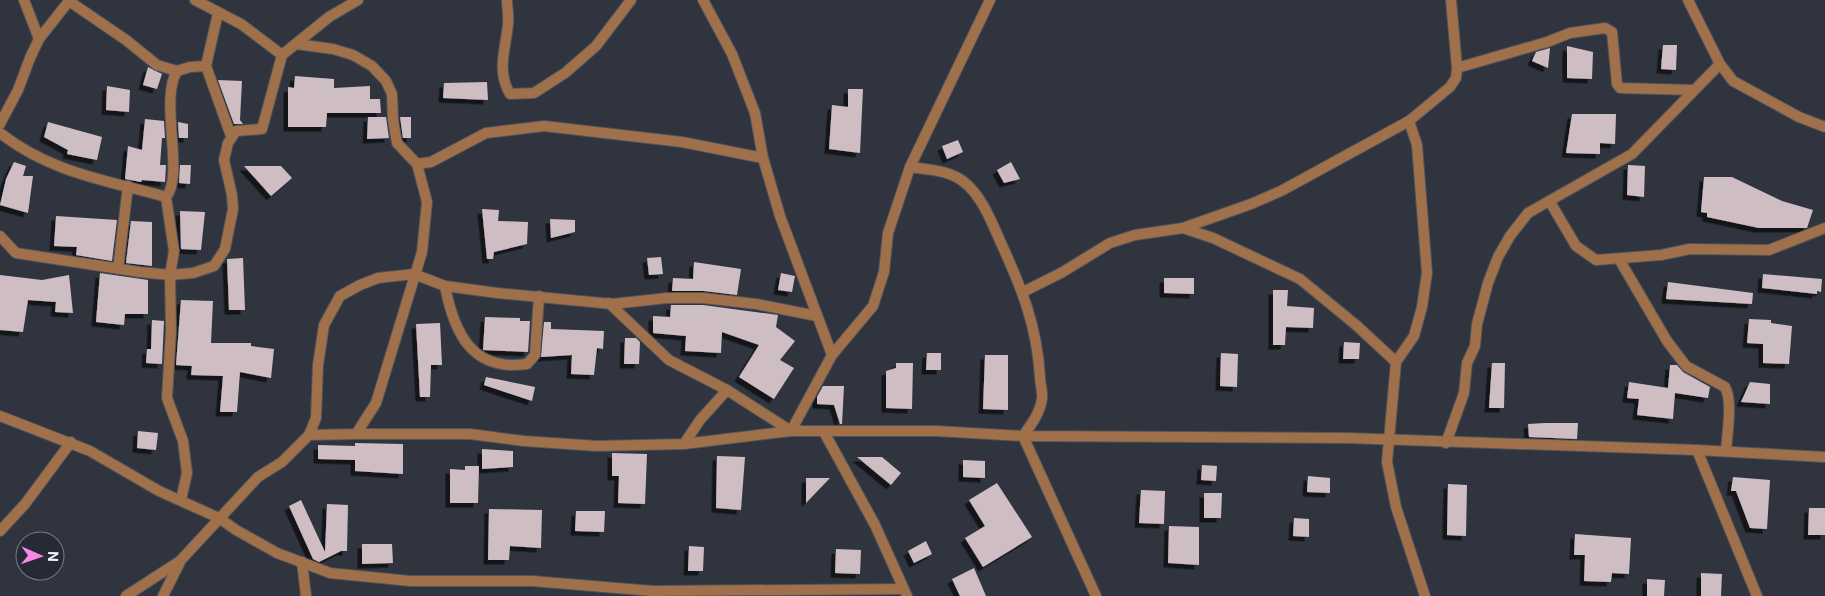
<svg xmlns="http://www.w3.org/2000/svg" width="1825" height="596" viewBox="0 0 1825 596" font-family="Inter,sans-serif">
<style>
.building{fill:#cfbdc4;filter:url(#shadow)}
.lines{fill:none;stroke-linecap:round;stroke-linejoin:round}
.minor-casing{stroke:#4e535d;stroke-width:12}
.minor{stroke:#9f7049;stroke-width:10}
</style>
<defs>
<filter id="shadow"><feDropShadow dx="-4.5" dy="4.5" stdDeviation="0" flood-color="#0009"/></filter>
</defs>
<rect width="100%" height="100%" fill="#2f343f"/>
<g class="building">
<path d="M1663 45H1677L1676 70 1661 69Z"/>
<path d="M1567 46 1593 52 1592 79 1567 78Z"/>
<path d="M1550 48 1548 68 1532 61 1536 52Z"/>
<path d="M148 67 162 74 157 89 143 85Z"/>
<path d="M295 76 334 79V88L370 86V99H380L381 113H327L326 127H288V87L294 88Z"/>
<path d="M218 80 242 81 240 120 243 124H234Z"/>
<path d="M487 82 488 100 443 98 444 83Z"/>
<path d="M107 86 130 90 129 112 106 110Z"/>
<path d="M848 89H863L860 153 829 149 832 105 848 107Z"/>
<path d="M1572 114H1616L1615 144 1600 143V154L1566 153Z"/>
<path d="M368 117H386L389 138 367 139Z"/>
<path d="M400 117H411V138H403Z"/>
<path d="M145 119 164 121 165 138H162L160 165H166L165 182 142 180 141 182 125 179 128 146 142 150Z"/>
<path d="M48 122 102 137 97 160 67 154 68 150 44 137Z"/>
<path d="M178 122 188 124V138H179Z"/>
<path d="M958 140 963 152 947 159 942 146Z"/>
<path d="M14 162 26 166 23 176H33L28 213 0 205 6 179Z"/>
<path d="M1011 162 1020 179 1004 183 997 170Z"/>
<path d="M180 165H191L190 184 179 183Z"/>
<path d="M1628 165 1645 166 1644 197 1627 195Z"/>
<path d="M244 166H281L292 178 271 196Z"/>
<path d="M1704 177H1732L1782 201 1813 210 1807 228H1759L1707 217V213L1701 212Z"/>
<path d="M482 209 499 210 498 221 528 222 527 244 494 252 493 259H487Z"/>
<path d="M180 211 205 212 201 250 181 249Z"/>
<path d="M56 216 117 220 112 261 76 255 77 247 54 246Z"/>
<path d="M550 219 575 220V232L551 238Z"/>
<path d="M131 221 152 222V266L126 263Z"/>
<path d="M661 257 663 274 649 275 647 258Z"/>
<path d="M243 258 245 310H229L227 259Z"/>
<path d="M694 262 741 269 737 295 704 291H672L673 278 693 279Z"/>
<path d="M100 273 148 280V314H125L124 325 96 322Z"/>
<path d="M781 273 795 276 792 292 778 290Z"/>
<path d="M1763 274 1822 279 1821 292 1817 291V294L1762 288Z"/>
<path d="M0 275 42 280 69 275 73 313 55 312 56 302 28 300 23 332 0 330Z"/>
<path d="M1164 278H1194V294L1164 293Z"/>
<path d="M1668 282 1753 293 1752 304 1666 299Z"/>
<path d="M1273 290H1288L1287 306 1314 308 1313 328 1286 327 1285 345H1273Z"/>
<path d="M181 300 213 301 211 343H251V346L274 349 271 378 240 372 237 412H220L223 376 191 375 192 366 176 365Z"/>
<path d="M671 305H703L778 315 776 327 795 341 780 360 794 368 774 399 739 377 759 345 722 332 721 353 685 351 686 336 653 333V316L670 317Z"/>
<path d="M485 317 520 318V321H530L528 352 483 350Z"/>
<path d="M1749 319 1771 320V323L1792 326 1789 364 1763 363V344L1747 343Z"/>
<path d="M152 320 164 321 162 364 146 363 147 349H151Z"/>
<path d="M544 322H551V329L604 331 603 349 597 348 594 375 571 374 572 355 541 357Z"/>
<path d="M440 323 442 365H431L430 397H420L416 324Z"/>
<path d="M625 338H636L640 342 639 364H624Z"/>
<path d="M1344 342 1360 343 1359 359H1343Z"/>
<path d="M927 353H941V370H926Z"/>
<path d="M1221 353 1238 354 1237 387 1220 386Z"/>
<path d="M985 355H1008V410L983 409Z"/>
<path d="M896 363H913L912 409 886 408V371L896 368Z"/>
<path d="M1492 363H1505L1504 408H1489Z"/>
<path d="M1670 365H1677L1683 372 1710 387 1708 398 1675 393 1673 419 1637 415 1639 399 1627 398 1629 382 1668 388Z"/>
<path d="M486 377 535 387 532 401 484 385Z"/>
<path d="M1750 382 1770 384V404L1741 402Z"/>
<path d="M823 386H844L842 424H840L834 405 817 404V397Z"/>
<path d="M1545 423H1578L1577 439 1529 437 1528 424Z"/>
<path d="M138 431 158 433 156 450 137 448Z"/>
<path d="M355 443 403 444V474L355 471V460L318 459V445L355 446Z"/>
<path d="M482 449 513 451V467L482 469Z"/>
<path d="M612 453 647 454 645 504 618 503 619 476H612Z"/>
<path d="M717 456 745 457 741 510 716 508Z"/>
<path d="M857 457H882L901 473 891 485Z"/>
<path d="M963 460 985 461V478L963 477Z"/>
<path d="M1202 465 1217 466 1216 481 1201 480Z"/>
<path d="M465 466H479L478 503H450V469L465 470Z"/>
<path d="M1308 476 1330 478V493L1307 492Z"/>
<path d="M1733 477 1770 480 1767 529 1750 528 1736 491H1731Z"/>
<path d="M806 478H830L806 503Z"/>
<path d="M997 483 1032 537 983 567 965 538 985 526 969 500Z"/>
<path d="M1448 484 1467 485 1466 536 1447 535Z"/>
<path d="M1141 490 1165 491 1164 524 1139 523Z"/>
<path d="M1204 493H1222L1221 518H1204Z"/>
<path d="M301 500 325 552 327 504 348 505 347 551H341L319 562 313 559 289 506Z"/>
<path d="M1809 508H1825V535H1808Z"/>
<path d="M489 509 542 510 541 548 510 546 509 560H488Z"/>
<path d="M576 511H605L604 532 575 531Z"/>
<path d="M1294 518 1309 519V537L1293 536Z"/>
<path d="M1169 526 1199 527V565L1168 563Z"/>
<path d="M1575 534 1631 538 1629 574 1612 573 1611 582 1584 581 1585 555H1574Z"/>
<path d="M926 541 932 554 914 563 908 551Z"/>
<path d="M362 544H392L393 563 362 564Z"/>
<path d="M689 546 704 547 703 571H688Z"/>
<path d="M836 549 861 550 860 574 835 573Z"/>
<path d="M974 568 986 596H960L952 579Z"/>
<path d="M1701 573 1722 574 1721 596H1701Z"/>
<path d="M1647 579 1665 580 1664 596H1647Z"/>
</g>
<g class="lines">
<g class="minor-casing">
<g id="minor">
<path d="M24 0 39 39"/>
<path d="M195 0 241 24 282 55 329 17 358 0"/>
<path d="M507 0C507 8 509 16 508 24 506 48 496 71 510 94L534 93 565 73 596 46 631 0"/>
<path d="M703 0 732 54 755 113 763 158 780 216 832 355"/>
<path d="M1688 0 1720 64 1733 81 1799 117 1825 127"/>
<path d="M218 13 206 66 231 136"/>
<path d="M296 44 333 49 353 55 372 66 386 81 392 94 393 120 397 143 417 164 427 202 422 252 376 403 356 434 309 435"/>
<path d="M1457 68 1547 42 1570 33 1605 28 1612 32 1617 84 1620 88 1694 90"/>
<path d="M177 71C159 100 185 176 166 197L174 251 170 275 171 331 167 398 183 441 187 473 181 500"/>
<path d="M1409 121 1417 145 1427 273 1422 307 1414 336 1396 362 1387 462 1396 507 1425 596"/>
<path d="M0 124 18 90 30 58 39 39 69 1 126 40 157 65 177 71 190 67 206 66"/>
<path d="M0 133C51 173 106 180 166 197"/>
<path d="M417 164 431 162 486 133 544 126 682 142 763 158"/>
<path d="M910 167C929 170 949 170 964 182 982 196 992 223 1001 243 1022 289 1037 326 1040 377 1040 384 1043 392 1042 399 1040 413 1031 425 1023 436L1096 596"/>
<path d="M1550 202 1576 246 1596 260 1661 255 1690 249 1769 250 1825 228"/>
<path d="M1183 228 1251 204 1281 191 1409 121 1450 87 1456 78 1457 68 1451 0"/>
<path d="M0 236 16 253 140 272 170 275 193 273 214 266 225 249 233 209 232 195 224 160 228 143 236 131 262 129 282 55"/>
<path d="M1619 259 1667 341 1686 366 1725 387C1733 401 1727 434 1726 451"/>
<path d="M118 269 128 186"/>
<path d="M445 286C454 333 472 372 527 364L535 355 539 296"/>
<path d="M1023 292 1061 273 1110 243 1135 235 1183 228 1213 238 1300 279 1356 325 1396 362"/>
<path d="M609 303 669 360 727 390"/>
<path d="M0 416 90 451 159 491 219 518 236 530 277 553 330 573 410 581H532L653 591 903 589"/>
<path d="M791 431 832 355 873 306 884 272 888 233 910 167 990 0"/>
<path d="M824 432 875 525 907 596"/>
<path d="M356 434H470L524 441 597 446 684 444 700 420 727 390 791 431"/>
<path d="M1446 443 1464 393 1467 363 1475 346 1477 324 1488 283 1498 257 1510 236 1528 213 1632 154 1720 64"/>
<path d="M684 444 791 431H936L1023 436 1347 438 1697 450 1825 457"/>
<path d="M1697 450 1757 596"/>
<path d="M0 531 25 504 71 442"/>
<path d="M302 562 306 596"/>
<path d="M126 596 180 561 258 477 282 462 309 435 316 418 318 365 324 325 340 296 360 285 378 278 414 274 445 286 497 293 612 304 667 298H703L756 304 817 316"/>
<path d="M163 596 180 562"/>
</g>
</g>
<use href="#minor" class="minor"/>
</g>
<g transform="translate(40 556) rotate(92)"><circle r="24" fill="#262a35" stroke="#777b85"/>
<path d="M0-4L9 19L0 12L-9 19Z" fill="#f987e8"/>
<text y="-8" font-size="14" font-weight="bold" text-anchor="middle" fill="#f1f4fc">N</text>
</g>
</svg>
